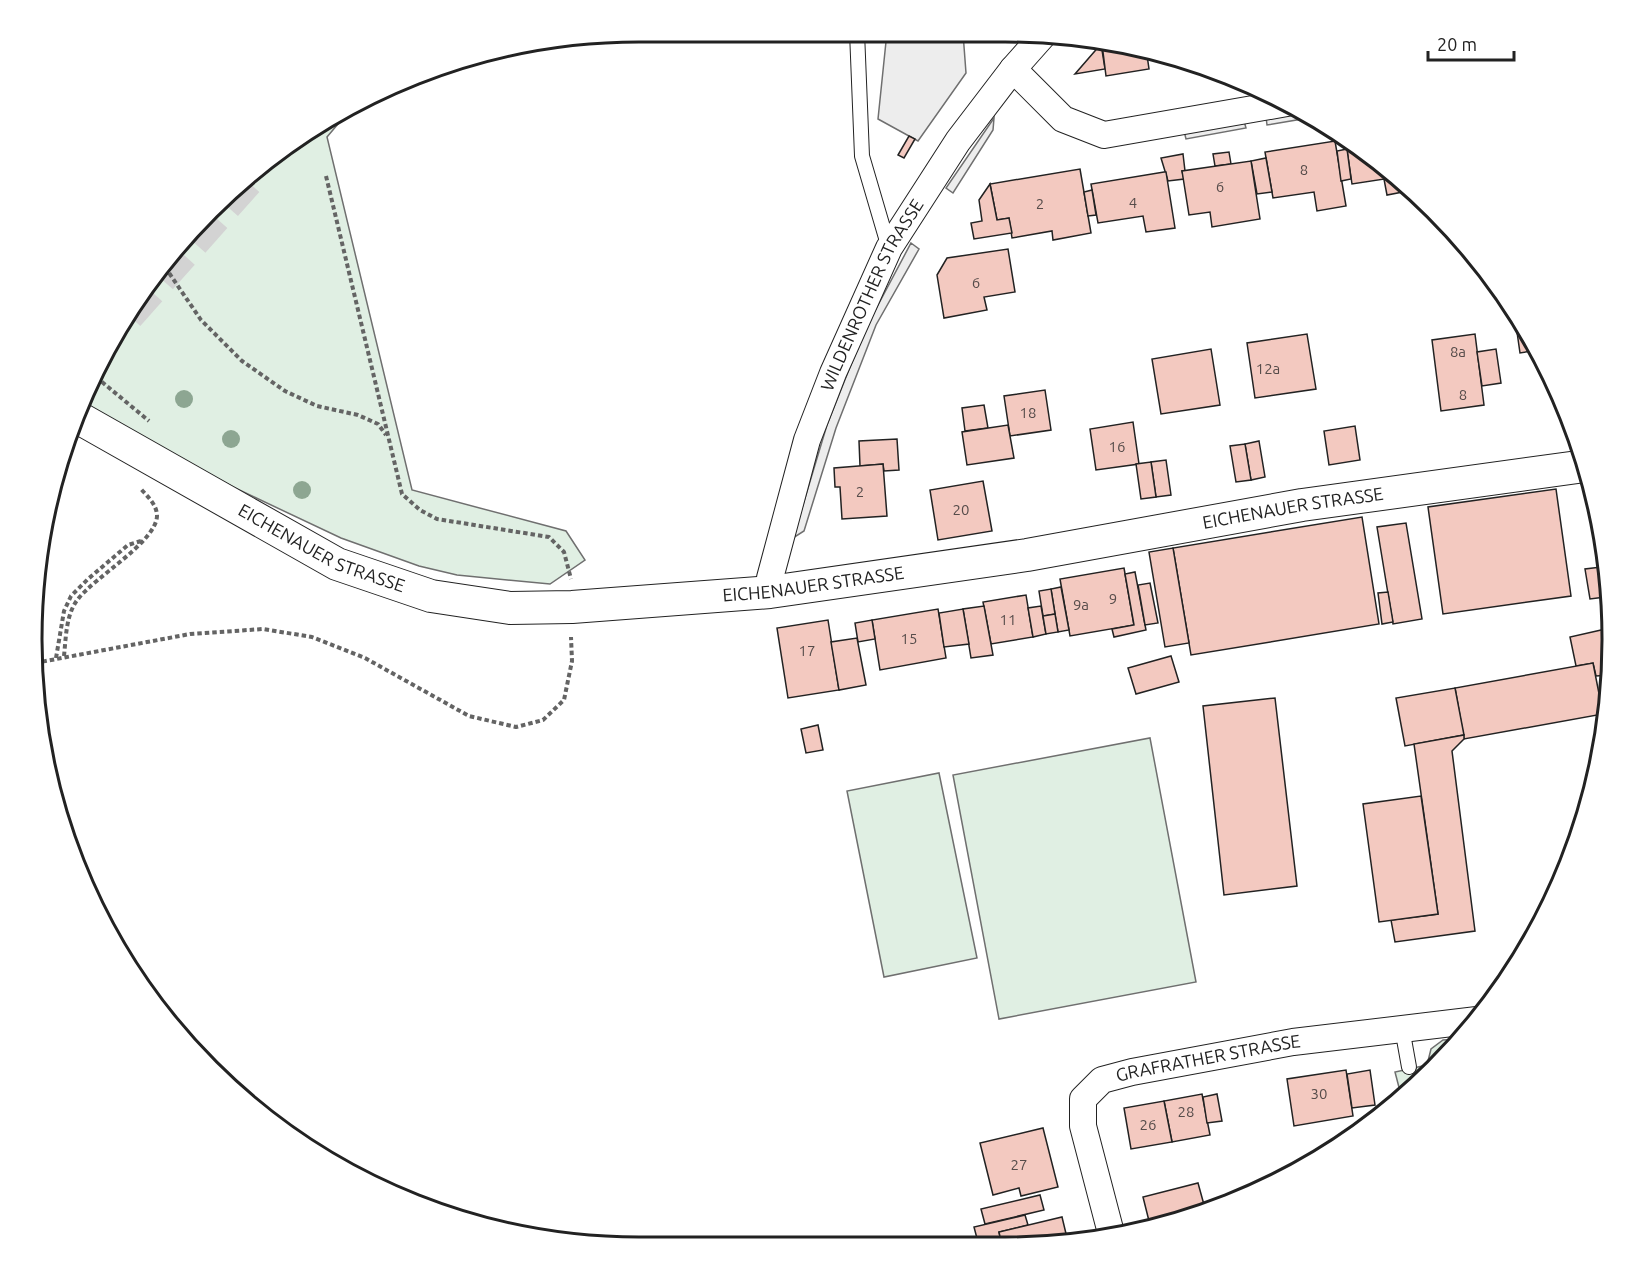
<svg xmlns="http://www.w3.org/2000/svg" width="1644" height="1279" viewBox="0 0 1644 1279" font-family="Ubuntu,sans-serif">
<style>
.green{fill:#e0efe3;stroke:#6f6f6f;stroke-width:1.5}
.parking{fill:#ededed;stroke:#6f6f6f;stroke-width:1.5}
.building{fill:#f3c9c0;stroke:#222;stroke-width:1.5}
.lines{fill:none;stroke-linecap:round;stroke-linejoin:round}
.motorway-tunnel{stroke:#d3d3d3;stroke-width:33;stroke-dasharray:33 16;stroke-linecap:butt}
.service-casing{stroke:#222;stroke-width:16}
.minor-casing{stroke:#222;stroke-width:28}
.tertiary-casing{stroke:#222;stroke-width:34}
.path{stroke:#646464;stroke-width:4;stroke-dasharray:4.5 3;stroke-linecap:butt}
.service{stroke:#fff;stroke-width:14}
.minor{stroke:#fff;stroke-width:26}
.tertiary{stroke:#fff;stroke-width:32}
.tree{fill:#8da692}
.labels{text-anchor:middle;stroke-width:4.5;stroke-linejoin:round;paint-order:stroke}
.number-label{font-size:15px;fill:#564c4a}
.street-label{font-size:18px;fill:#222;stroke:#fff}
.rim{fill:none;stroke:#222;stroke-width:3}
</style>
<rect width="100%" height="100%" fill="#fff"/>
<g class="green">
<path d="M354 105 327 137 412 490 566 531 585 560 550 584 457 575 419 566 341 538 233 487 84 406 113 336 209 210 335 113Z"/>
<path d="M1150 738 1196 982 999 1019 953 775Z"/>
<path d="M939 773 977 958 884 977 847 791Z"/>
<path d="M1459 1039 1406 1096 1402 1099 1395 1072 1427 1065 1431 1049 1443 1040Z"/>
</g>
<g class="parking">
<path d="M887 32 963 33 966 73 918 141 878 119Z"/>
<path d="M1304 111 1314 117 1267 125 1266 117Z"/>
<path d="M994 118 993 130 953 193 946 188Z"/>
<path d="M1244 121 1246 128 1186 139 1184 131Z"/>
<path d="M911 243 919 249 876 325 836 428 804 531 793 538 827 425 850 367 869 322Z"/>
</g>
<g class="building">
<path d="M1101 44 1105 69 1075 74Z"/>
<path d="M1102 44 1151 54 1147 55 1149 69 1106 76Z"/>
<path d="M909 136 915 139 904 158 898 155Z"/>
<path d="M1335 141 1346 206 1317 211 1314 192 1273 198 1265 152Z"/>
<path d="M1349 142 1405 182 1413 190 1387 195 1384 179 1352 184 1346 143Z"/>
<path d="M1347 149 1351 179 1341 181 1337 151Z"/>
<path d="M1229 152 1231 164 1215 166 1213 154Z"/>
<path d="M1183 154 1185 171H1182L1184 179 1168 181 1161 158Z"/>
<path d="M1266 158 1272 192 1257 194 1251 161Z"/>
<path d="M1251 161 1260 219 1212 227 1210 212 1189 215 1182 171Z"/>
<path d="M1080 169 1091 233 1053 240 1052 231 1012 238 1009 218 997 220 990 184Z"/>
<path d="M1164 172H1166L1175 228 1146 232 1143 216 1098 223 1091 184Z"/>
<path d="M990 184 997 220 1009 218 1012 233 974 239 971 223 982 221 979 200Z"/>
<path d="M1092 190 1096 215 1088 216 1084 192Z"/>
<path d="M1008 249 1015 292 984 297 987 310 944 318 937 275 947 258Z"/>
<path d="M1514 311 1531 335 1538 350 1520 353Z"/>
<path d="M1307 334 1316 389 1255 398 1247 343Z"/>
<path d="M1475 334 1484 405 1441 411 1432 340Z"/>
<path d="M1211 349 1220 405 1161 414 1152 359Z"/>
<path d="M1496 349 1501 383 1482 386 1477 352Z"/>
<path d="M1045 390 1051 430 1010 436 1004 396Z"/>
<path d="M984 405 988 428 965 431 962 408Z"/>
<path d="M1133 422 1139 464 1096 470 1090 429Z"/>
<path d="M1008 425 1014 458 967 465 962 432Z"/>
<path d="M1355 426 1360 460 1329 465 1324 431Z"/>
<path d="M897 439 899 470 884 471 883 464 860 466 859 441Z"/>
<path d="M1259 441 1265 477 1251 480 1245 444Z"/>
<path d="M1245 444 1251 480 1236 482 1230 446Z"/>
<path d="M1166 460 1171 495 1156 497 1151 462Z"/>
<path d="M1151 462 1156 497 1141 499 1136 464Z"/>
<path d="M883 464 887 516 842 519 840 487H835L834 468Z"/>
<path d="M983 481 992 531 938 540 930 490Z"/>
<path d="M1556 489 1571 596 1443 614 1428 507Z"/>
<path d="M1590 498H1593L1602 538 1596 539Z"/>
<path d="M1362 517 1379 624 1191 655 1173 548Z"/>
<path d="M1406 523 1422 619 1393 624 1377 527Z"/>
<path d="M1173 548 1189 643 1165 647 1149 552Z"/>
<path d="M1601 567 1605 597 1590 599 1585 569Z"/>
<path d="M1124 568 1134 625 1070 636 1060 579Z"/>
<path d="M1135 572 1146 630 1114 637 1112 629 1134 625 1125 574Z"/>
<path d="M1150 583 1158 623 1145 625 1138 585Z"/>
<path d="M1061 587 1069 630 1058 632 1051 589Z"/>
<path d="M1051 589 1055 614 1043 616 1039 591Z"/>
<path d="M1388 592 1393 622 1382 624 1378 593Z"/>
<path d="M1026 595 1033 637 991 644 983 602Z"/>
<path d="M984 606 993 655 971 658 963 609Z"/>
<path d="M1041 606 1046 634 1033 637 1028 608Z"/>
<path d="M938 609 946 658 880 670 872 620Z"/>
<path d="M963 609 969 644 944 647 939 613Z"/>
<path d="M1055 614 1058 632 1046 634 1043 616Z"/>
<path d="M828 620 839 690 788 698 777 628Z"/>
<path d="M872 620 875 639 858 642 855 623Z"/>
<path d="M1610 628 1611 675 1596 676 1593 663 1576 666 1570 637Z"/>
<path d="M857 638 866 685 839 690 831 642Z"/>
<path d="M1171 656 1179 682 1136 694 1128 668Z"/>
<path d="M1593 663 1603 714 1464 739 1455 688Z"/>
<path d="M1455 688 1464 735 1405 746 1396 698Z"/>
<path d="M1275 698 1297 886 1224 895 1203 706Z"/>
<path d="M818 725 823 750 806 753 801 729Z"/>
<path d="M1464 735V739L1452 751 1475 931 1395 942 1391 920 1438 914 1414 744Z"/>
<path d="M1421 796 1438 914 1379 922 1363 804Z"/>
<path d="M1346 1070 1353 1116 1294 1126 1287 1079Z"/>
<path d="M1370 1070 1375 1105 1352 1108 1347 1074Z"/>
<path d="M1202 1094 1210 1135 1172 1142 1164 1101Z"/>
<path d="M1217 1094 1222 1121 1207 1123 1203 1097Z"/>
<path d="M1164 1101 1172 1142 1131 1149 1124 1108Z"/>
<path d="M1043 1128 1058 1187 1021 1196 1019 1188 993 1195 980 1143Z"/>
<path d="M1198 1183 1206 1212 1150 1225 1143 1197Z"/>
<path d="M1040 1195 1044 1210 985 1224 981 1209Z"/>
<path d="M1025 1215 1028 1225 999 1232 1002 1246H979L974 1227Z"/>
<path d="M1062 1217 1068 1242 1045 1246H1002L999 1232Z"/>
</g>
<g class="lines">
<path class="motorway-tunnel" d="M128 315 247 181"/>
<g class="service-casing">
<g id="service">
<path d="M857 32 862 156 889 248"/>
<path d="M1402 1028 1409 1067"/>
</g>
</g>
<g class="minor-casing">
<g id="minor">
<path d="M1013 69 1063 119 1104 135 1287 103"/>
<path id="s1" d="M770 592V578L807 440 833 373 889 248 958 141 1013 69 1045 33"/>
<path id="s2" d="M1111 1233 1083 1126V1099L1102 1080 1132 1072 1293 1042 1477 1020"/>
</g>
</g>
<g class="tertiary-casing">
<g id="tertiary">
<path id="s3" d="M79 418 337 564 431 596 510 608 572 607 770 592 1027 555 1302 505 1585 466"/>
</g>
</g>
<g class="path">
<path d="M326 176 402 494 420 510 437 519 549 537 564 552 571 579"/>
<path d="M165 267 201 320 242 361 285 391 317 406 358 415 378 424 386 435"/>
<path d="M96 377 149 421"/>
<path d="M64 656C66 637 66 614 78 599 95 577 156 542 157 516 157 505 148 497 141 489"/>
<path d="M56 658 64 611 71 596 88 579 128 545 141 541"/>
<path d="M35 663 190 634 263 629 312 637 365 658 469 716 516 727 543 720 564 700 572 661 571 637"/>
</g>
<use href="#service" class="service"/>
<use href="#minor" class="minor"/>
<use href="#tertiary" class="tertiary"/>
</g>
<g class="tree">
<circle cx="184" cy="399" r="9"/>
<circle cx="231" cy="439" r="9"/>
<circle cx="302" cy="490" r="9"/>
</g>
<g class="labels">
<g class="number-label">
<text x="1304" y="175">8</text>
<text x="1220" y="192">6</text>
<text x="1133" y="208">4</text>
<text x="1040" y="209">2</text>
<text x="976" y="288">6</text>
<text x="1458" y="357">8a</text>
<text x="1268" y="374">12a</text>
<text x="1463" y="400">8</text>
<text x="1028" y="418">18</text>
<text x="1117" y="452">16</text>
<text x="860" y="497">2</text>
<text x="961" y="515">20</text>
<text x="1113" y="604">9</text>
<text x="1081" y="610">9a</text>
<text x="1008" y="625">11</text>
<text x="909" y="644">15</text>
<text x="807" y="656">17</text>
<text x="1319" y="1099">30</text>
<text x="1186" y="1117">28</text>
<text x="1148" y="1130">26</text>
<text x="1019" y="1170">27</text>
</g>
<g class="street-label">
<text dy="6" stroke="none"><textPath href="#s1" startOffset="316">WILDENROTHER STRASSE</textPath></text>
<text dy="6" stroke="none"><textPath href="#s3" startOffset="1266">EICHENAUER STRASSE</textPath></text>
<text dy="6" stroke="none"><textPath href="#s3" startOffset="276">EICHENAUER STRASSE</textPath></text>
<text dy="6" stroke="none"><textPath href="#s3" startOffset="780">EICHENAUER STRASSE</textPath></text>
<text dy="6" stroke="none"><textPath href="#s2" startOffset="273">GRAFRATHER STRASSE</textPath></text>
</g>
</g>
<path d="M0 0H1644V1279H0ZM639 42H1005A597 597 0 0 1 1602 639V640A597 597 0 0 1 1005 1237H639A597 597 0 0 1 42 640V639A597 597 0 0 1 639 42Z" fill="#fff" fill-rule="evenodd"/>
<path class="rim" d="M639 42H1005A597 597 0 0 1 1602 639V640A597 597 0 0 1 1005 1237H639A597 597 0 0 1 42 640V639A597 597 0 0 1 639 42Z"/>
<path d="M1428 51v9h86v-9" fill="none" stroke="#222222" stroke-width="3"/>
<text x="1437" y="51" font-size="18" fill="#222222" stroke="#ffffff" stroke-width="4.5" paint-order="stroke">20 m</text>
</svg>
